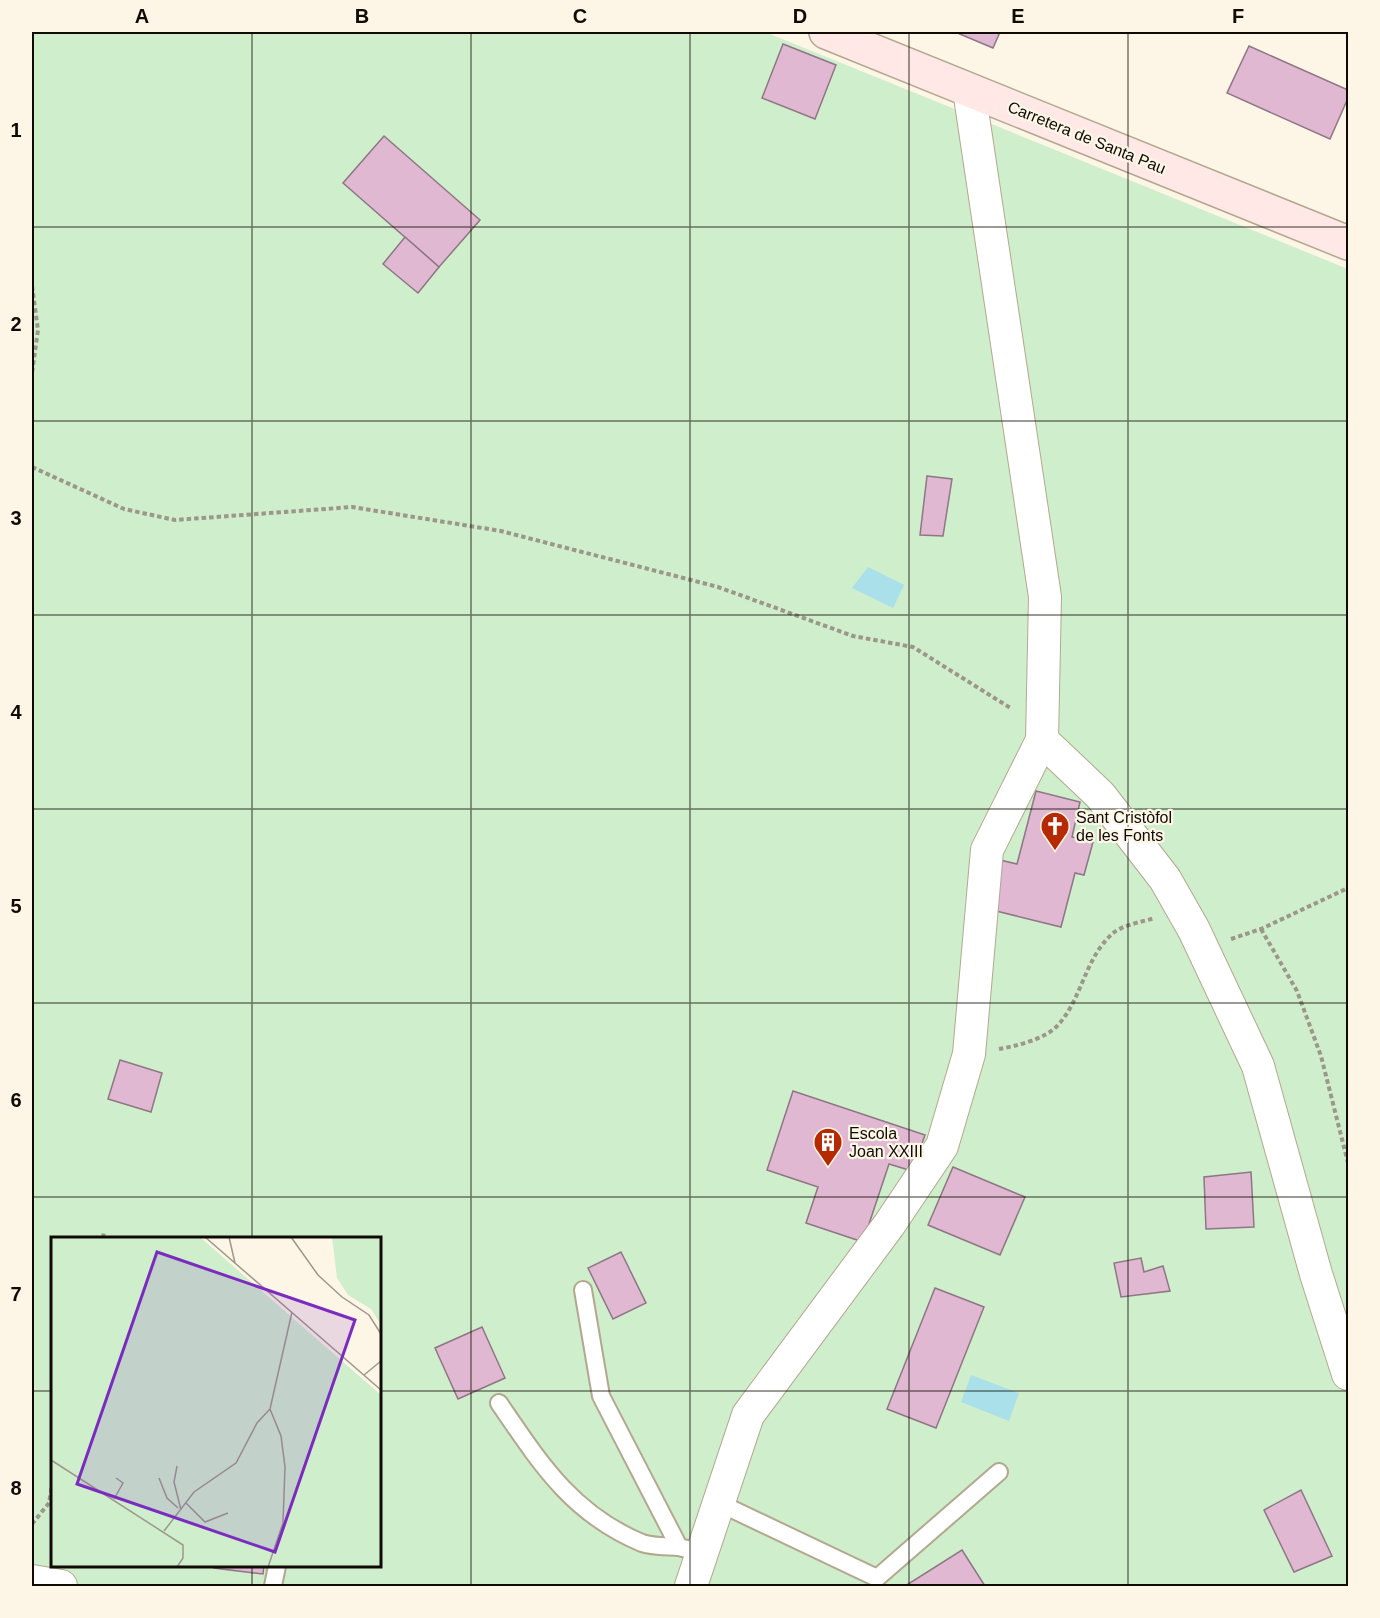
<svg xmlns="http://www.w3.org/2000/svg" width="1380" height="1618" viewBox="0 0 1380 1618" font-family="Helvetica,sans-serif">
<style>
.green{fill:#cfeecc;fill-rule:evenodd}
.water{fill:#a9e0e9}
.building{fill:#e0b8d2;stroke:#8e7685;stroke-width:1.5}
.lines{fill:none;stroke-linecap:round;stroke-linejoin:round}
.service-casing{stroke:#b3a88f;stroke-width:20}
.minor-casing{stroke:#b3a88f;stroke-width:34}
.secondary-casing{stroke:#b3a88f;stroke-width:36}
.path{stroke:#9d978a;stroke-width:4;stroke-dasharray:4.5 3;stroke-linecap:butt}
.service{stroke:#fff;stroke-width:16}
.minor{stroke:#fff;stroke-width:32}
.secondary{stroke:#ffe8e5;stroke-width:33}
.grid{fill:none;stroke:#0f0b04;stroke-width:1.5;stroke-opacity:0.55}
.labels{text-anchor:middle;stroke-width:4.5;stroke-linejoin:round;paint-order:stroke}
.street-label{font-size:16px;fill:#0f0b04;stroke:#fdf6e6}
.poi-label{font-size:16px;fill:#0f0b04;stroke:#fdf6e6;text-anchor:start}
.inset-road{fill:none;stroke:#9e988c;stroke-width:1.5}
.view{fill:#7b2cbf;fill-opacity:0.15;stroke:#7b2cbf;stroke-width:3}
.inset-edge{fill:none;stroke:#0f0b04;stroke-width:3}
.neatline{fill:none;stroke:#0f0b04;stroke-width:2}
.grid-label{font-size:20px;text-anchor:middle;font-weight:bold;fill:#0f0b04}
</style>
<rect width="100%" height="100%" fill="#fdf6e6"/>
<path class="green" d="M32 32H765L1348 269V1586H32ZM52 1238H380V1566H52Z"/>
<g class="water">
<path d="M868 567 904 585 893 608 852 588Z"/>
<path d="M971 1375 1019 1393 1009 1421 961 1402Z"/>
</g>
<g class="building">
<path d="M955 32H1000L993 48Z"/>
<path d="M783 44 836 65 815 119 762 98Z"/>
<path d="M1249 46 1348 90V98L1330 139 1227 93Z"/>
<path d="M384 136 480 220 439 267 343 183Z"/>
<path d="M405 237 439 267 418 293 383 264Z"/>
<path d="M927 476 952 479 943 536 920 535Z"/>
<path d="M1036 791 1080 802 1072 837 1093 842 1084 875 1075 873 1061 927 988 909 1000 860 1017 864Z"/>
<path d="M120 1060 162 1073 151 1112 108 1099Z"/>
<path d="M793 1091 925 1135 912 1171 889 1164 863 1242 806 1223 818 1187 767 1170Z"/>
<path d="M953 1167 1025 1197 1000 1255 928 1225Z"/>
<path d="M1251 1172 1254 1227 1206 1229 1204 1177Z"/>
<path d="M621 1252 646 1303 613 1319 588 1268Z"/>
<path d="M1141 1258 1144 1272 1163 1266 1170 1291 1121 1297 1114 1263Z"/>
<path d="M935 1288 984 1307 936 1428 887 1409Z"/>
<path d="M482 1327 505 1378 458 1399 435 1348Z"/>
<path d="M1301 1490 1332 1556 1294 1572 1264 1510Z"/>
<path d="M962 1550 985 1586H905Z"/>
<path d="M214 1566H264L263 1574 214 1568Z"/>
</g>
<g class="lines">
<g class="service-casing">
<g id="service">
<path d="M583 1290 601 1396 679 1547 702 1553"/>
<path d="M499 1403C540 1463 572 1514 642 1543 653 1547 668 1546 679 1547"/>
<path d="M719 1503 877 1578 999 1472"/>
<path d="M273 1586 277 1566"/>
</g>
</g>
<g class="minor-casing">
<g id="minor">
<path d="M1042 740 1100 795 1165 879 1194 930 1258 1066 1316 1274 1348 1374"/>
<path d="M32 1581 61 1586"/>
<path d="M691 1586 748 1415 889 1225 942 1146 969 1054 987 850 1042 740 1045 597 969 90"/>
</g>
</g>
<g class="secondary-casing">
<path id="secondary" d="M826 32 1348 243"/>
</g>
<g class="path">
<path d="M32 286 38 330 32 373"/>
<path d="M32 467 124 509 175 520 352 507 501 531 718 587 853 636 913 647 1012 709"/>
<path d="M1261 929 1297 991 1321 1056 1348 1163"/>
<path d="M1231 939 1261 929 1348 888"/>
<path d="M999 1049C1016 1046 1046 1039 1058 1025 1082 999 1084 960 1112 934 1122 925 1141 922 1155 918"/>
<path d="M103 1238 104 1231"/>
<path d="M32 1524 49 1503 52 1485"/>
</g>
<use href="#service" class="service"/>
<use href="#minor" class="minor"/>
<use href="#secondary" class="secondary"/>
</g>
<path class="grid" d="M252 32V1238M471 32V1586M690 32V1586M909 32V1586M1128 32V1586M32 227H1348M32 421H1348M32 615H1348M32 809H1348M32 1003H1348M32 1197H1348M32 1391H52M380 1391H1348M252 1566V1586"/>
<defs>
<g id="church-pin" transform="scale(1.5)"><path d="M0 17L-7.5 6A9.5 9.5 0 1 1 7.5 6Z" fill="#b52a03" stroke="#fdf6e6"/><path d="M-1.2-6h2.4v3.5h3.3v2.4h-3.3V6h-2.4V-.1h-3.3v-2.4h3.3Z" fill="#fff"/></g>
<g id="building-pin" transform="scale(1.5)"><path d="M0 17L-7.5 6A9.5 9.5 0 1 1 7.5 6Z" fill="#b52a03" stroke="#fdf6e6"/><path d="M-4-6H4V6H1V3H-1V6H-4ZM-2.5-4.3h1.7v1.8h-1.7ZM.8-4.3h1.7v1.8H.8ZM-2.5-1h1.7V.8h-1.7ZM.8-1h1.7V.8H.8Z" fill="#fff"/></g>
</defs>
<g fill-rule="evenodd">
<use href="#church-pin" x="1055" y="826"/>
<use href="#building-pin" x="828" y="1142"/>
</g>
<g class="labels">
<g class="street-label">
<text transform="translate(1087 137) rotate(22)" y="6">Carretera de Santa Pau</text>
</g>
<g class="poi-label">
<text x="1076" y="823">Sant Cristòfol<tspan x="1076" dy="18">de les Fonts</tspan></text>
<text x="849" y="1139">Escola<tspan x="849" dy="18">Joan XXIII</tspan></text>
</g>
</g>
<g transform="translate(51 1237)">
<rect width="330" height="330" fill="#fdf6e6"/>
<path d="M0 0H149L330 158V330H0ZM281 0H330V88L320 72 297 58 286 41Z" fill="#cfeecc"/>
<path class="inset-road" d="M154 0 330 153M178 0 184 26M240 0 267 38 291 60 318 78 330 97M313 138 330 124M0 223 132 308V321L126 330M126 229 123 245 130 273M108 241 116 261 127 271M63 262 72 246 65 241M135 266 154 285 177 276M113 294 143 255 185 226 206 186 219 172 241 75M217 330 232 286 234 230 230 199 219 172"/>
<path class="view" d="M106 15 304 83 224 315 26 247Z"/>
<rect width="330" height="330" class="inset-edge"/>
</g>
<rect width="1380" height="1618" fill="none" stroke="#fdf6e6" stroke-width="66"/>
<rect x="33" y="33" width="1314" height="1552" class="neatline"/>
<g class="grid-label">
<text x="142" y="23">A</text>
<text x="362" y="23">B</text>
<text x="580" y="23">C</text>
<text x="800" y="23">D</text>
<text x="1018" y="23">E</text>
<text x="1238" y="23">F</text>
<text x="16" y="137">1</text>
<text x="16" y="331">2</text>
<text x="16" y="525">3</text>
<text x="16" y="719">4</text>
<text x="16" y="913">5</text>
<text x="16" y="1107">6</text>
<text x="16" y="1301">7</text>
<text x="16" y="1495">8</text>
</g>
</svg>
